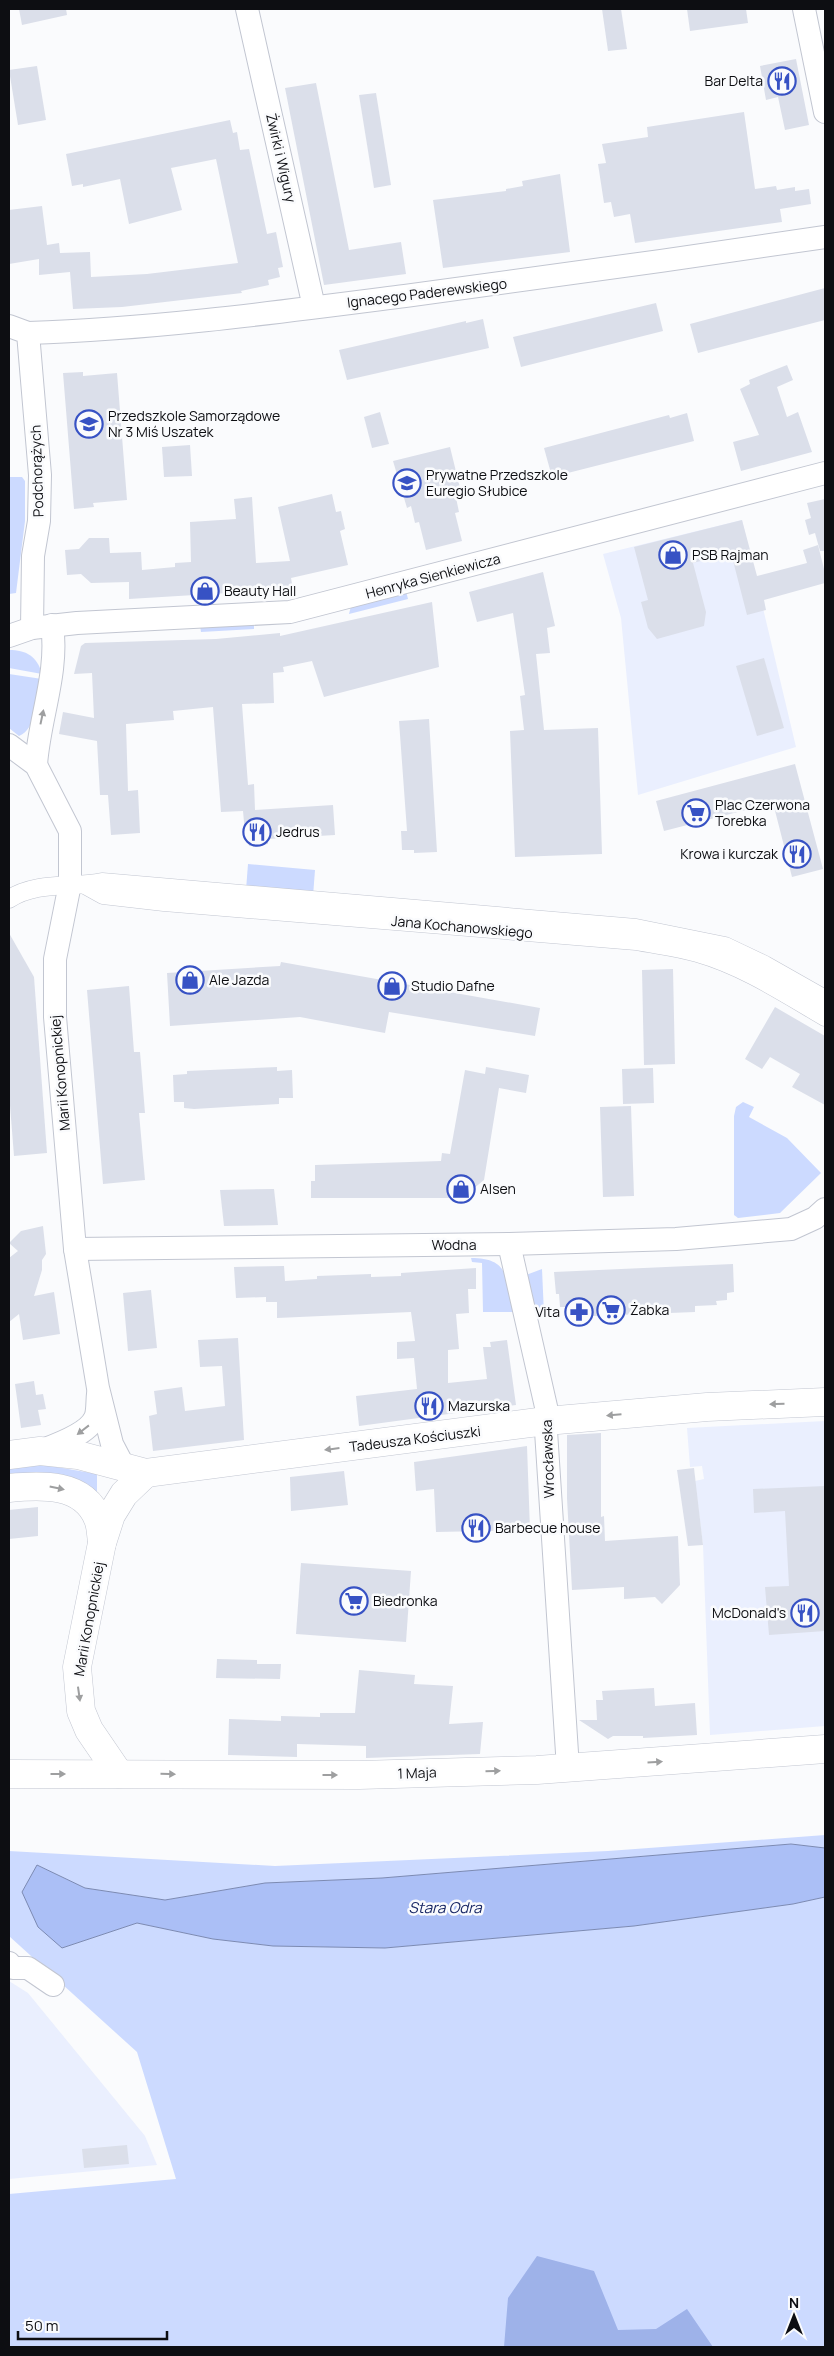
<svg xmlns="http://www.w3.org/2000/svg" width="834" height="2356" viewBox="0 0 834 2356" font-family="Manrope,sans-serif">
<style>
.built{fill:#eaeffe}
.green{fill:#ccdaff}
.forest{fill:#9eb2e9}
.water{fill:#abbff6;stroke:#7c8ab2}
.building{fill:#dbdfea}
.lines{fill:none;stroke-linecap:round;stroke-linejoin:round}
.pedestrian-casing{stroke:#c2c6d1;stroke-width:19}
.minor-casing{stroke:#c2c6d1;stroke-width:24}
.primary-casing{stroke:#c2c6d1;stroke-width:29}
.pedestrian{stroke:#fff;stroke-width:18}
.minor{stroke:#fff;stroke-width:22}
.primary{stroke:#fff;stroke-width:28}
.oneway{fill:#9e9fa0}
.labels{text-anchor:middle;stroke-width:5;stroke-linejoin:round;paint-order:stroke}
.poi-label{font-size:14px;fill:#0d0e12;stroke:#fafbfd;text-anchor:start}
.street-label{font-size:14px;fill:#0d0e12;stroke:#fafbfd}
.water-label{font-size:15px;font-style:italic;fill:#182765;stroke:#fafbfd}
</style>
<rect width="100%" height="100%" fill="#fafbfd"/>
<g class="built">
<path d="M742 520 796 747 638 795 621 618 603 554Z"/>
<path d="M825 1421V1726L710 1735 703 1545 695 1481 704 1479 702 1466 690 1467 687 1428Z"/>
<path d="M9 1981 28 1993 145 2136 157 2165 9 2179Z"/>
</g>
<g class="green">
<path d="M9 477H22L25 481V521L16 593 9 594Z"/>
<path d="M406 591 408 599 349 614 351 606Z"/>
<path d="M254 623V629L201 632 200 626Z"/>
<path d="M9 650C26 650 37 656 42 674L9 668Z"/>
<path d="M9 674 42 679C38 696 36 730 19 736L9 728Z"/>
<path d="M248 864 315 870 313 896 246 890Z"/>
<path d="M743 1102 754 1107 749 1117 787 1138 821 1173 780 1213 738 1218 734 1215V1116L736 1107Z"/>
<path d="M471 1258C511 1258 506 1280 513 1312H483L482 1263 472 1262Z"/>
<path d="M542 1269 544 1314 535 1315 526 1275Z"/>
<path d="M20 1464 45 1465 97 1474V1493L94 1495 9 1479V1465Z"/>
<path d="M825 1835V1848L791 1844 382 1878 265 1883 165 1900 85 1888 37 1865 62 1948 137 1923 213 1939 273 1946 385 1948 634 1926 793 1904 825 1897V2347H9V2194L176 2179 137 2052 9 1936V1851L275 1866 608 1851Z"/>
</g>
<path class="forest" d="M537 2256 594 2271 618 2330 656 2329 687 2309 713 2347H504L508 2298Z"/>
<path class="water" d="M791 1844 825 1848V1897L793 1904 634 1926 385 1948 273 1946 213 1939 137 1923 62 1948 38 1927 22 1892 37 1865 85 1888 165 1900 265 1883 382 1878Z"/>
<g class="building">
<path d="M19 9H66L67 15 22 25Z"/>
<path d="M602 9H621L627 49 608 51Z"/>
<path d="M687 9H746L748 23 690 31Z"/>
<path d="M796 59 809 125 785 130 778 97 766 100 760 66Z"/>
<path d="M37 66 46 120 18 125 9 70Z"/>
<path d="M316 83 349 250 401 242 406 274 324 285 285 88Z"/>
<path d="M376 93 391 185 374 188 359 95Z"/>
<path d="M744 112 755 189 776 186 777 190 795 187V191L809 189 811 204 780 209 782 222 635 243 630 214 614 217 611 202 604 203 598 164 606 163 602 144 648 137 647 127Z"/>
<path d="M230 120 233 133 237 132 240 150 249 149 267 234 276 232 283 267 278 268 280 277 268 280 269 285 241 291 242 293 122 307 73 309 70 272 39 275V259L9 264V210L42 206 47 245 59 243 60 253 90 252 91 277 147 274 238 263 216 159 171 168 182 210 129 224 120 179 83 187V184L72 186 66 154Z"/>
<path d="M560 174 570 252 443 268 433 200 506 191V189L523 186 522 181Z"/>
<path d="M825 288V320L698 353 690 324Z"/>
<path d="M656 303 663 331 521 367 513 337Z"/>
<path d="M483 319 489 348 347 380 339 350 466 321V323Z"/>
<path d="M787 365 793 380 777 387 787 417 798 412 812 452 741 471 733 442 759 435 740 389 750 384 749 380Z"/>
<path d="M83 372V376L117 373 127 500 93 503 94 507 74 509 63 373Z"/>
<path d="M380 412 389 444 372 448 364 417Z"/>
<path d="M687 413 694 441 552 477 544 448 669 415 670 418Z"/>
<path d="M190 445 192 476 164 477 162 447Z"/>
<path d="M450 447 461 492 455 493 459 512 455 513 462 541 426 550 419 522 415 523 411 506 407 508 393 461Z"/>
<path d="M332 494 336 512 341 511 345 529 340 531 348 565 291 578 293 589 129 599V582L91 583 81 574 67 575 65 550 79 549 89 538H109L110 553 141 552 142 570 175 567V563L191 562 190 522 236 519 234 499 252 497 256 563 290 561 278 507Z"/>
<path d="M825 499V551H820L815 533 809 535 805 520 811 518 807 503Z"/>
<path d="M742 520 757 576 807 563 803 550 818 545 825 573V583L764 600 766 610 747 615 731 553 693 563 706 612 704 626 657 639 648 628 641 602 648 600 634 547Z"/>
<path d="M543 572 555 626 547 628 550 653 536 654 544 730 598 728 602 854 515 857 510 731 524 730 520 696 525 695 513 613 477 622 469 592Z"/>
<path d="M432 602 439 667 324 697 312 661 283 667 284 672 273 673 274 703 242 704 248 785 254 784 255 810 333 805 335 835 268 839V844L249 846 248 833H245L243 811 221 812 213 707 173 711 174 720 126 724 128 791 138 790 140 833 111 835 108 795H100L97 741 59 734 63 712 94 718 92 673 74 674 81 646 85 643 216 639 280 633V636Z"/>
<path d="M764 658 784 728 757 736 736 666Z"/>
<path d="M429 719 437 852 414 853V850H402L401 831H407L399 721Z"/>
<path d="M795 764 823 869 792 877 773 803 664 831 656 801Z"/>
<path d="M9 933 34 977 47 1153 14 1156 9 1093Z"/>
<path d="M281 962 540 1008 535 1036 389 1012 385 1033 300 1017 170 1026 167 973 280 966Z"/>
<path d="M673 969 675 1064 644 1065 642 970Z"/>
<path d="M129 986 134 1052H140L145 1113H139L145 1180 103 1184 87 990Z"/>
<path d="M775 1007 825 1036V1105L792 1087 800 1074 770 1057 762 1069 745 1059Z"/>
<path d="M277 1067V1071L292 1070 293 1098H279V1104L194 1109 184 1108V1102H174L173 1075 187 1074V1071Z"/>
<path d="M486 1067 529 1075 526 1093 499 1088 484 1180 462 1198H311V1181H315V1165L441 1161 442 1153 450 1154 465 1070 485 1074Z"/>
<path d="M653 1068 654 1103 623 1104 622 1069Z"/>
<path d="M631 1106 634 1196 603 1197 600 1107Z"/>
<path d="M274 1189 278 1225 224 1226 220 1190Z"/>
<path d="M43 1226 46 1254 42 1260V1270L34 1296 54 1292 60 1334 23 1340 19 1314 9 1322V1258L18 1251 9 1243 21 1231Z"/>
<path d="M733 1264 734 1292 727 1293V1300L716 1301 717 1305 695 1306V1312L568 1317 567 1307H560L559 1294H556L554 1272Z"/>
<path d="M284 1266 285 1281 317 1279V1276L371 1274V1277L401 1276V1273L476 1268V1289H468L469 1313 456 1314 459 1349 448 1350V1383L487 1379 483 1347H491L490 1342 507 1340 516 1405 359 1426 356 1396 417 1389 414 1358 397 1359V1342L415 1341 411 1312 277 1318V1302H266V1297L236 1298 234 1267Z"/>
<path d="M151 1290 157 1348 128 1351 123 1293Z"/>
<path d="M238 1338 244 1440 153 1451 149 1416 157 1414 154 1391 182 1387 185 1411 225 1406 222 1366 200 1367 198 1340Z"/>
<path d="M34 1381 36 1395 43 1394 46 1409 38 1410 41 1425 21 1428 15 1384Z"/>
<path d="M601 1433V1517L604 1516 605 1541 678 1536 680 1585 662 1604 655 1597 624 1599V1587L572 1590 567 1498V1435Z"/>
<path d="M527 1446 530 1530 436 1532 434 1489 416 1491 414 1462Z"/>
<path d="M694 1468 703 1545 688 1546 677 1470Z"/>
<path d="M344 1471 348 1505 291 1511 290 1477Z"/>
<path d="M825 1486V1631L769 1635 765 1587 789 1586 785 1511 754 1513 753 1489Z"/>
<path d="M38 1507V1536L9 1539V1510Z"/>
<path d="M301 1563 411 1571 406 1642 296 1634Z"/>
<path d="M217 1659 257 1660V1664H281L280 1679 216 1678Z"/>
<path d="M359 1670 415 1675 414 1684 453 1686 449 1724 483 1722 480 1754 366 1758V1746L297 1744V1757L228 1755 229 1719 281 1721V1716L320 1717V1713H355Z"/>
<path d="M654 1688 655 1706 695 1703 697 1735 643 1738V1736H613L608 1739 579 1720H597L596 1700H603L602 1691Z"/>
<path d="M127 2145 129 2164 84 2168 82 2149Z"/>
</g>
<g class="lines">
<g class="pedestrian-casing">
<g id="pedestrian">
<path d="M85 885 103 895 164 902 636 941C656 945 677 947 697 953 743 966 784 993 825 1017"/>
<path d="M9 899C37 881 71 888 102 882L636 928 725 946 765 965 825 999"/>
</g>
</g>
<g class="minor-casing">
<g id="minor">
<path d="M247 9 314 307"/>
<path d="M804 9 825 112"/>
<path d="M9 326 28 333 40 475 39 521 33 556 32 628"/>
<path d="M28 333C154 329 280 312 405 296 546 277 685 258 825 237"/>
<path d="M9 636 32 628 77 623 290 612 825 473"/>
<path d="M9 745 36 765 70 831V884L55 959V1017L75 1249 98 1388 112 1444 124 1467"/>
<path d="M36 765C39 719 59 672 52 625"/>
<path d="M509 1244 547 1411 546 1431 568 1768"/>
<path d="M75 1249 509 1244 676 1239 791 1229 815 1218 825 1209"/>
<path d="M40 1451C56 1445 88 1434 95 1418 98 1412 97 1401 98 1394"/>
<path d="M9 1963 13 1968H28L53 1985"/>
</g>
</g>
<g class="primary-casing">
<g id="primary">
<path d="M9 1455 40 1451 78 1455 146 1473 546 1421 707 1407 825 1402"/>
<path d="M9 1488C40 1485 84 1482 98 1519 101 1526 101 1535 102 1543"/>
<path d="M9 1774 359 1775 537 1770 825 1749"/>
<path d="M119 1774 89 1730 81 1711 77 1667 102 1543 111 1515 124 1494 146 1473"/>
</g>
</g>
<use href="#pedestrian" class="pedestrian"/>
<use href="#minor" class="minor"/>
<use href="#primary" class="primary"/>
</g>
<defs><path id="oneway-solid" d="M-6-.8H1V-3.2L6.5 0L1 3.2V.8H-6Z" transform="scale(1.25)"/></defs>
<g class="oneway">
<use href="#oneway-solid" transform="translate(42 717) rotate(-78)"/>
<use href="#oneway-solid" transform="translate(777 1404) rotate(178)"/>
<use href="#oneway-solid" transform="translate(614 1415) rotate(175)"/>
<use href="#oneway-solid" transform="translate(83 1430) rotate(142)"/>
<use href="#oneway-solid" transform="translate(332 1449) rotate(173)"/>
<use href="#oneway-solid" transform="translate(57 1488) rotate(12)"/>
<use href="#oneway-solid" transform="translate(79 1694) rotate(82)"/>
<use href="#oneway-solid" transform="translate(655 1762) rotate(-4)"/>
<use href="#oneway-solid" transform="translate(493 1771) rotate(-2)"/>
<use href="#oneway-solid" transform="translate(58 1774)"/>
<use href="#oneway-solid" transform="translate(168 1774) rotate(1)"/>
<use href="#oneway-solid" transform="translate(330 1775)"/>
</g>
<defs>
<g id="restaurant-ring" transform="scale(1.4375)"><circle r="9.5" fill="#fafbfd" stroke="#3752c4" stroke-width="1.5"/><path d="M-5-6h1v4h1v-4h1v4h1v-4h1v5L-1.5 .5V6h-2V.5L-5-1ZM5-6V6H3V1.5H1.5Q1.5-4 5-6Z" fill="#3752c4"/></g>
<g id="school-ring" transform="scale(1.4375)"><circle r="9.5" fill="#fafbfd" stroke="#3752c4" stroke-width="1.5"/><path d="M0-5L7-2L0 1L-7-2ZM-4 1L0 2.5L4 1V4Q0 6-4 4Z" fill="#3752c4"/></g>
<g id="shop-ring" transform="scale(1.4375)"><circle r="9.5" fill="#fafbfd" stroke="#3752c4" stroke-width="1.5"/><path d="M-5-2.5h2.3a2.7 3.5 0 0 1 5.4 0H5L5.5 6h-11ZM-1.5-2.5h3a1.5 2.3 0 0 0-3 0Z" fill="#3752c4"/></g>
<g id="supermarket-ring" transform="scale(1.4375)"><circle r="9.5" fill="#fafbfd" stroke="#3752c4" stroke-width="1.5"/><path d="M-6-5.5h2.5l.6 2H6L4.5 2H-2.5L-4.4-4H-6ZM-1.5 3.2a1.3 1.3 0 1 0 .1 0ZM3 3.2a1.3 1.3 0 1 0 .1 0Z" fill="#3752c4"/></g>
<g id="pharmacy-ring" transform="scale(1.4375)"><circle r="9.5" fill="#fafbfd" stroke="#3752c4" stroke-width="1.5"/><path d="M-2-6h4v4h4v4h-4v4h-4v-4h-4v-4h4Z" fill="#3752c4"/></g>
</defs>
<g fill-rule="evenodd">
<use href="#restaurant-ring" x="782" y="81"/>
<use href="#school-ring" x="89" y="424"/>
<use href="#school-ring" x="407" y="483"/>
<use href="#shop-ring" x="673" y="555"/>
<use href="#shop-ring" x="205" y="591"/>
<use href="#supermarket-ring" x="696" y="813"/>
<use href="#restaurant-ring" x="257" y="832"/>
<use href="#restaurant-ring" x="797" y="854"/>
<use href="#shop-ring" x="190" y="980"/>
<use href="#shop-ring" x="392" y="986"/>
<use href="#shop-ring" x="461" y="1189"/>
<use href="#supermarket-ring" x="611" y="1310"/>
<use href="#pharmacy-ring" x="579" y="1312"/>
<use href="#restaurant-ring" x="429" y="1406"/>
<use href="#restaurant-ring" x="476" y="1528"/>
<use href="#supermarket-ring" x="354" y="1601"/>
<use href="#restaurant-ring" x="805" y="1613"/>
</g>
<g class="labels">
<g class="poi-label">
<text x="763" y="86" text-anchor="end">Bar Delta</text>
<text x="108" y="421">Przedszkole Samorządowe<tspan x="108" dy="16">Nr 3 Miś Uszatek</tspan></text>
<text x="426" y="480">Prywatne Przedszkole<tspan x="426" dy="16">Euregio Słubice</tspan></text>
<text x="692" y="560">PSB Rajman</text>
<text x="224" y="596">Beauty Hall</text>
<text x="715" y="810">Plac Czerwona<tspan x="715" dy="16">Torebka</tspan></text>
<text x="276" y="837">Jedrus</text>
<text x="778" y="859" text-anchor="end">Krowa i kurczak</text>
<text x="209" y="985">Ale Jazda</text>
<text x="411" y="991">Studio Dafne</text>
<text x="480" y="1194">Alsen</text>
<text x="630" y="1315">Żabka</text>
<text x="560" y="1317" text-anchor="end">Vita</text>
<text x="448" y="1411">Mazurska</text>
<text x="495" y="1533">Barbecue house</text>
<text x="373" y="1606">Biedronka</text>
<text x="786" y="1618" text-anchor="end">McDonald's</text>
</g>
<g class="street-label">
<text transform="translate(281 158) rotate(77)" y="5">Żwirki i Wigury</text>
<text transform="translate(427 293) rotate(-7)" y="5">Ignacego Paderewskiego</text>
<text transform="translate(37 471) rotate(-92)" y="5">Podchorążych</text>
<text transform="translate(433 576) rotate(-15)" y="5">Henryka Sienkiewicza</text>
<text transform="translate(462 927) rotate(5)" y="5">Jana Kochanowskiego</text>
<text transform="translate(60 1073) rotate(-95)" y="5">Marii Konopnickiej</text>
<text x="454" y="1250">Wodna</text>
<text transform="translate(415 1439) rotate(-7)" y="5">Tadeusza Kościuszki</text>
<text transform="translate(548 1459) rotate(-92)" y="5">Wrocławska</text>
<text transform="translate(89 1619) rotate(-80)" y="5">Marii Konopnickiej</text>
<text transform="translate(417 1773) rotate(-2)" y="5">1 Maja</text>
</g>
<g class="water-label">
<text x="445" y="1913">Stara Odra</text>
</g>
</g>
<rect width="834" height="2356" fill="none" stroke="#0d0e12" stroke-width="20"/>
<g transform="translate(794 2316)" stroke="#fafbfd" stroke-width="4" paint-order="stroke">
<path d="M0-4L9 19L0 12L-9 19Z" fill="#0d0e12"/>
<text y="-8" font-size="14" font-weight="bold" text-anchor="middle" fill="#0d0e12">N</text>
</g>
<path d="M18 2331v8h149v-8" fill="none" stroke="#0d0e12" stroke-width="2.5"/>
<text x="25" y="2331" font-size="15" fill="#0d0e12" stroke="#fafbfd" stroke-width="4" paint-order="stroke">50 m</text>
</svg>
